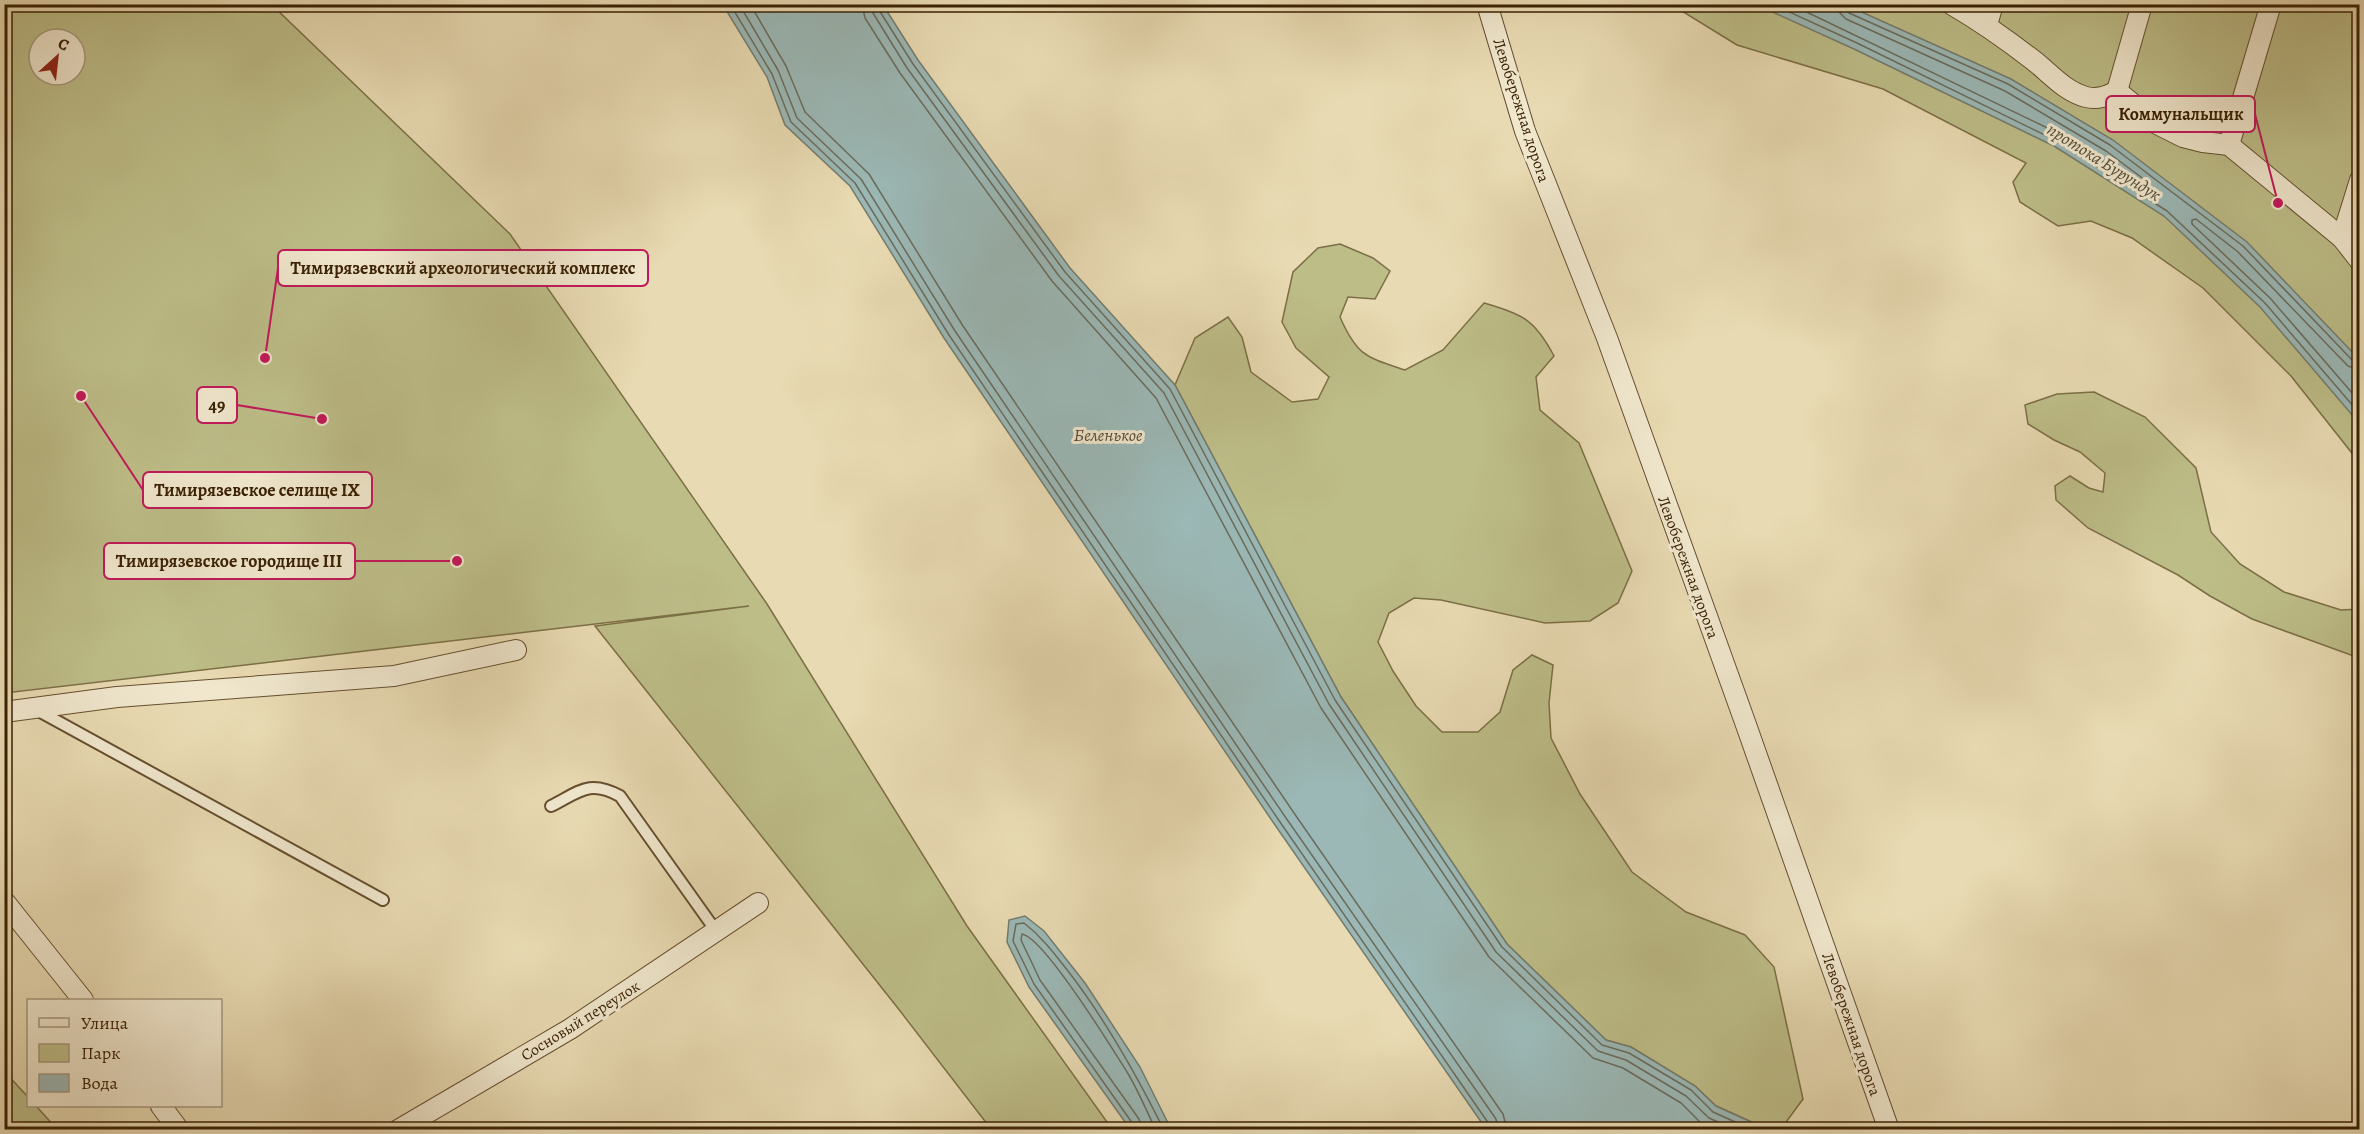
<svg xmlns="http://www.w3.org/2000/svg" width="2364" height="1134" viewBox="0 0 2364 1134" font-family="Alegreya,serif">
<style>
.green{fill:#bdbd88;stroke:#7c6f46;stroke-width:1.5;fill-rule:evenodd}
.water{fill:#9bb8b6;stroke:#747c6e;stroke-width:1.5}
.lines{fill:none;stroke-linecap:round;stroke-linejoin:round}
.shore{stroke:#6a6c5c;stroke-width:1.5}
.service-casing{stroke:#664f2f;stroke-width:14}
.minor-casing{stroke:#664f2f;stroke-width:22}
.service{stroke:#f0e7cd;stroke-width:10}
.minor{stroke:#f0e7cd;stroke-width:20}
.labels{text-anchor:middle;stroke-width:6;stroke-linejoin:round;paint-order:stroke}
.street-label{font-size:16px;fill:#3a2103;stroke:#f0e7cd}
.water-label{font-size:18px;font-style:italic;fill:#574e39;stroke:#f0e7cd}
.leader{fill:none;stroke:#c2185b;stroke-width:2}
.callout-dot{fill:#c2185b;stroke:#f0e7cd;stroke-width:2}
.callout{fill:#f0e7cd;stroke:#c2185b;stroke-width:2}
.callout-label{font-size:18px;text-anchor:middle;font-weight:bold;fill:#3a2103}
</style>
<rect width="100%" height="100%" fill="#e8dab2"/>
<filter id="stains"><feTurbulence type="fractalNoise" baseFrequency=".00333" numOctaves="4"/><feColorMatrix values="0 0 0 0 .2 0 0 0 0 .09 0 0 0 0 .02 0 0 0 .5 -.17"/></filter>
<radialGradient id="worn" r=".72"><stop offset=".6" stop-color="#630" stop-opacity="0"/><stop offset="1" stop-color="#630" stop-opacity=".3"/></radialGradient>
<g class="green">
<path d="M4 5H272L510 234 767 604 967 926 1112 1129H991L897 1007 595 626 749 606 5 693ZM39 39H75V75H39Z"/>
<path d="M1672 5H2359V462L2291 376 2203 288 2132 238 2091 221 2058 226 2020 202 2013 182 2026 163 1883 89 1737 45Z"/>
<path d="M1340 244 1373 258 1390 271 1375 299 1348 297 1340 317C1357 356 1366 357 1405 370L1443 350 1484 303C1523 314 1535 320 1554 356L1536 377 1540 410 1579 443 1632 571 1618 603 1590 621 1545 623 1441 600 1414 598 1389 613 1378 642 1393 671 1416 706 1442 732H1478L1500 712 1513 670 1532 655 1553 665 1549 703 1551 738 1580 794 1632 872 1686 912 1745 935 1774 967 1803 1099 1781 1129H1767L1716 1106 1695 1086 1631 1047 1606 1040 1507 944 1341 697 1175 385 1195 338 1228 317 1242 337 1251 372 1292 402 1318 399 1329 377 1296 348 1282 322 1293 272 1318 248Z"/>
<path d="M2094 392 2145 417 2196 468 2211 532 2240 564 2284 592 2341 610 2359 609V658L2252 619 2210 596 2178 575 2088 528 2056 500 2055 486 2070 476 2089 488 2103 492 2105 473 2080 452 2054 440 2028 424 2025 405 2057 394Z"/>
<path d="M4 1071 28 1097V1106H36L57 1129H5Z"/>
</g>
<g class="water">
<path d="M723 5H883L918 60 1070 268 1175 385 1341 697 1507 944 1606 1040 1631 1047 1695 1086 1716 1106 1767 1129H1486L1275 825 944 338 850 186 785 125 767 77Z"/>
<path d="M1757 5H1846L2011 79 2113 140 2247 242 2359 359V423L2260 307 2164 216 2054 146 1854 49Z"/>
<path d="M1025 916 1044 931 1085 983 1140 1067 1171 1129H1130L1029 987 1007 942 1009 920Z"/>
</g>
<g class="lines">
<g class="shore">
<path d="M730 4 772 74 791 122 855 183 949 335 1280 822 1489 1124 1491 1130"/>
<path d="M739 4 778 70 797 118 861 179 955 331 1286 818 1496 1119 1498 1130"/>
<path d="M750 4 786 66 805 112 869 174 963 326 1294 813 1503 1114 1507 1130"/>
<path d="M862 4 865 18 900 73 1052 281 1156 398 1321 708 1489 957 1593 1058 1623 1068 1681 1103 1702 1124 1713 1130"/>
<path d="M871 4 873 13 907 68 1059 276 1164 393 1329 704 1496 952 1598 1051 1626 1060 1686 1096 1709 1118 1736 1130"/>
<path d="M879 4V10L913 64 1065 272 1170 389 1335 700 1502 947 1602 1045 1629 1053 1691 1090 1713 1112 1753 1130"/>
<path d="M1772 4 1857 43 2057 141 2167 211 2265 303 2360 414"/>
<path d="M1790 4 2060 134 2145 188 2149 187V183L2106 151 2005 91 1846 19 1840 13 1838 4"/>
<path d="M1845 4 1849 13 2008 84 2110 145 2243 246 2353 361 2360 363"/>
<path d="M2360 370 2348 366 2238 252 2196 219 2192 220V224L2270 298 2360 402"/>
<path d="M1134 1130 1133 1124 1034 984 1013 941 1016 924 1024 923C1042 937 1054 953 1068 971 1106 1020 1136 1074 1164 1130"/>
<path d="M1142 1130 1139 1119 1040 980 1021 940 1022 934C1044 938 1112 1048 1127 1072 1138 1090 1146 1110 1156 1130"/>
</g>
<g class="service-casing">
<g id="service">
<path d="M37 710 383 900"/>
<path d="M551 806C579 792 589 779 620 796L716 931"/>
</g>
</g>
<g class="minor-casing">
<g id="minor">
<path d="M1487 4 1525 131 1607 338 1745 722 1889 1130"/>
<path d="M1951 4C1980 21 2006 39 2033 60 2050 73 2064 91 2086 97 2098 100 2107 96 2117 91L2157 124 2183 137 2203 142 2229 145 2342 238 2360 261"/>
<path d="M1987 25 1993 4"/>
<path d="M2117 91 2142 4"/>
<path d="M2229 145 2271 4"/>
<path d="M2342 238 2360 180"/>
<path d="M4 712 117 697 394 676 516 650"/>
<path d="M4 901 83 1000"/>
<path d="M161 1106 179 1130"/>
<path d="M398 1130 570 1029 758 903"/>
</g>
</g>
<use href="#service" class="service"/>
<use href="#minor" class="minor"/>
</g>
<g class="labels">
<g class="street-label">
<text transform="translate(1522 110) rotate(72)" y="6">Левобережная дорога</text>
<text transform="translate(1689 567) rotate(70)" y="6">Левобережная дорога</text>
<text transform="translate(580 1020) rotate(-32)" y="6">Сосновый переулок</text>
<text transform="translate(1852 1024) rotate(71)" y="6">Левобережная дорога</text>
</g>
<g class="water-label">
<text transform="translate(2104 162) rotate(32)" y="6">протока Бурундук</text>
<text x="1108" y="441">Беленькое</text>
</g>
</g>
<path class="leader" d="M2278 203L2255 114M265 358L278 268M322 419L237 405M81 396L143 490M457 561L355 561"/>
<g class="callout-dot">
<circle cx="2278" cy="203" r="6"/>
<circle cx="265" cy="358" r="6"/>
<circle cx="322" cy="419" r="6"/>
<circle cx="81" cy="396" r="6"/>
<circle cx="457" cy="561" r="6"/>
</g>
<g class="callout">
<rect x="2106" y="96" width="149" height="36" rx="6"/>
<rect x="278" y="250" width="370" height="36" rx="6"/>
<rect x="197" y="387" width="40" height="36" rx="6"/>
<rect x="143" y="472" width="229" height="36" rx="6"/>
<rect x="104" y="543" width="251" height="36" rx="6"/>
</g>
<g class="callout-label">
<text x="2181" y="120">Коммунальщик</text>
<text x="463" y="274">Тимирязевский археологический комплекс</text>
<text x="217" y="411">49</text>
<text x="257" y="496">Тимирязевское селище IX</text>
<text x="229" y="567">Тимирязевское городище III</text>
</g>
<rect width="2364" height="1134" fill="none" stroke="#e8dab2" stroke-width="24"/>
<rect x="6" y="6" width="2352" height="1122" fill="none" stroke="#3a2103" stroke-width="3"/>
<rect x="12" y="12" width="2340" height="1110" fill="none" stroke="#3a2103" stroke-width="1.5"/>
<rect x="27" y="999" width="195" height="108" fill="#f0e7cd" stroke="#a7987c" stroke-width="1.5"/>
<rect x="39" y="1018" width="30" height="9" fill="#f0e7cd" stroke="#a7987c" stroke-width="1.5"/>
<text x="81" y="1029" font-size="18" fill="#3a2103">Улица</text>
<rect x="39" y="1044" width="30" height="18" fill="#bdbd88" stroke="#a7987c" stroke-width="1.5"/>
<text x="81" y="1059" font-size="18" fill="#3a2103">Парк</text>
<rect x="39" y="1074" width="30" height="18" fill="#9bb8b6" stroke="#a7987c" stroke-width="1.5"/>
<text x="81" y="1089" font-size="18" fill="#3a2103">Вода</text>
<g transform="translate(57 57) rotate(27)"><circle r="28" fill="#f0e7cd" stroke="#a7987c" stroke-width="1.5"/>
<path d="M0-4.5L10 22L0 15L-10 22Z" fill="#8f2418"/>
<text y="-9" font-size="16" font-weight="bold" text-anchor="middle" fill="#3a2103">С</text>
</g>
<rect width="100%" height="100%" filter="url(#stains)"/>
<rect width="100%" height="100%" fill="url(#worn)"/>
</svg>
